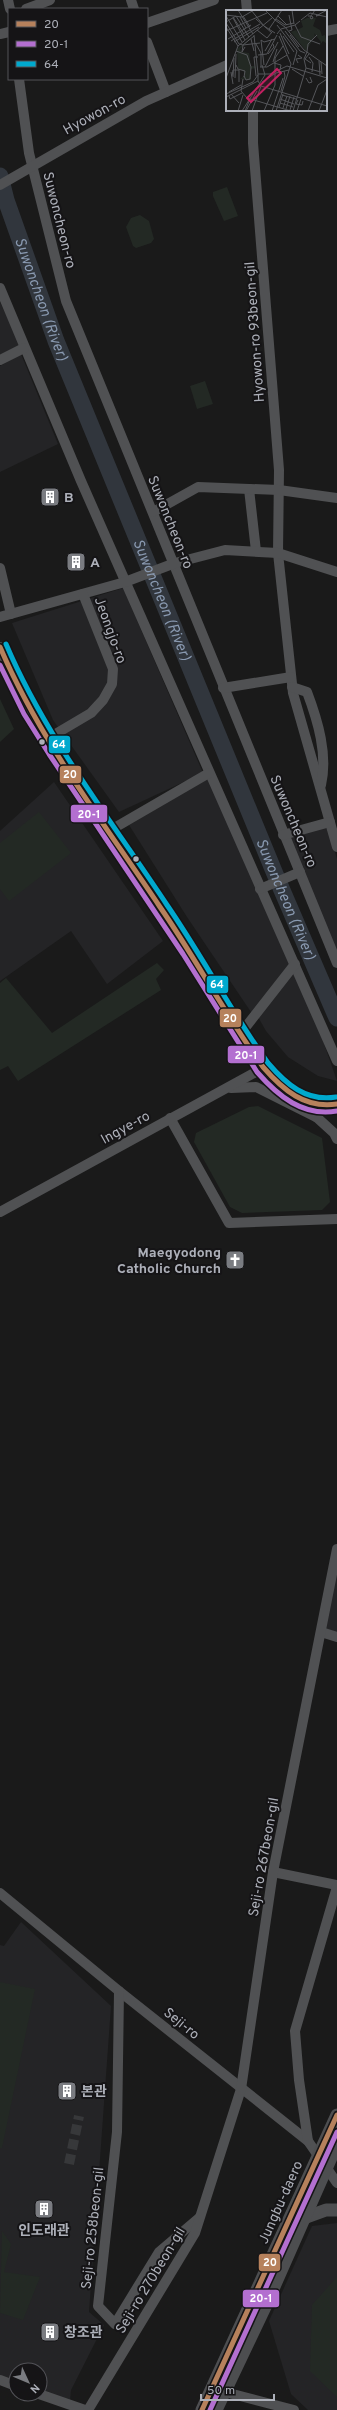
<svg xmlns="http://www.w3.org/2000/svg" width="337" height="2410" viewBox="0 0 337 2410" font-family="Overpass,'Noto Sans KR',sans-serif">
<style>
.built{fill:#242426}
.green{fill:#232924}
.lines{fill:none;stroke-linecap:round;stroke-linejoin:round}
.river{stroke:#31363d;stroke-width:17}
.minor-tunnel{stroke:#37383a;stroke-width:10;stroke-dasharray:10 5;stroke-linecap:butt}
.minor{stroke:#505153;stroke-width:10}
.major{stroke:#4d4e50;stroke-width:13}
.bus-1-casing{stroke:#151416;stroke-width:8}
.bus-2-casing{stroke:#151416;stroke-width:8}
.bus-3-casing{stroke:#151416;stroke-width:8}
.bus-1{stroke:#b6815c;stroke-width:5}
.bus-2{stroke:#b36fd0;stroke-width:5}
.bus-3{stroke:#00a9ce;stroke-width:5}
.bus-dot{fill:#adb0b9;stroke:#151416;stroke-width:1.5}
.labels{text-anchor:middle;stroke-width:4;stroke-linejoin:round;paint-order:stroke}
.street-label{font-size:14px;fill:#adb0b9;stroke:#151416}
.poi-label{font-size:14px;font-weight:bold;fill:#adb0b9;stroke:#151416;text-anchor:start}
.water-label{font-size:15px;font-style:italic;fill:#8999b0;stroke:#151416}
.inset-road{fill:none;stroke:#55565a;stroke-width:1}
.view{fill:#c12060;fill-opacity:0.15;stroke:#c12060;stroke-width:2}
.inset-edge{fill:none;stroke:#adb0b9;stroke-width:2}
.line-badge{stroke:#151416;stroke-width:1.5}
.badge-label{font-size:11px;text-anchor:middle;font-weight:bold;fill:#fff}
</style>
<rect width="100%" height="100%" fill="#1a1a1a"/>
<g class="built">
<path d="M0 302 21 346 0 355Z"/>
<path d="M21 354 58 444 0 472V366Z"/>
<path d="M123 588 203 773 119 812 53 720 12 623Z"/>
<path d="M208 779 292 964 253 1015 187 917 129 825Z"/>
<path d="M54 782 163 941 107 984 71 931 0 981V831Z"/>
<path d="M328 827 337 859V959L287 837Z"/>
<path d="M295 971 313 1012 337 1081 318 1076 288 1057 266 1031 257 1015Z"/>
<path d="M337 1562V1633L324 1629Z"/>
<path d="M21 1922 111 2006 89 2312 104 2325 71 2390 70 2401 40 2391V2370H16V2383L0 2378V1945L4 1946Z"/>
<path d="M337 2223V2410H308L291 2394 269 2321 312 2226Z"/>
</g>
<g class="green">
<path d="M227 187 238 216 224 221 213 196V192Z"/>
<path d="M140 215 149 221 154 239 151 243 136 248 133 246 126 227 131 218Z"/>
<path d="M205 381 213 404 197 409 190 386Z"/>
<path d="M0 699 14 729 0 742Z"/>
<path d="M39 812 71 853 9 901 0 889V843Z"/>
<path d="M157 963 164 970 156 979 161 990 18 1081 8 1066 0 1070V983L6 978 52 1033Z"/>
<path d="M258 1106 322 1138 330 1202 322 1210 242 1213 230 1207 194 1142 196 1133 249 1107Z"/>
<path d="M0 1982 35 1989 2 2148H0Z"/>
<path d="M2 2231 11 2244 4 2272 40 2277 23 2320 0 2313Z"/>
<path d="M337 2277V2397L310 2371 312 2305Z"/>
</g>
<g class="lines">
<path class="river" id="s1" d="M0 176 6 200 56 341 275 874 337 1018"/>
<path class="minor-tunnel" d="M69 2164 79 2116"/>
<g class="minor">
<path d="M8 0 10 9"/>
<path d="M131 0 134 9"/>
<path d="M246 0 247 11"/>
<path d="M26 9 50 0"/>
<path d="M147 23 214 0"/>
<path d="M326 31 337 29"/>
<path d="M0 34 9 32"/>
<path d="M147 42 166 92"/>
<path d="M19 79 29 153 66 301 337 963"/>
<path d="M253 110V143L279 470 278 553 293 693 337 847"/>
<path d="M0 185 146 101 227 65"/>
<path d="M0 288 81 481 337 1061"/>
<path d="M0 360 24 348"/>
<path d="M249 489 256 551"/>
<path d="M153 512 198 487 279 490 337 498"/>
<path d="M0 568 11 614"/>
<path d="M0 617 125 582 175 563 225 550 278 553 337 572"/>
<path d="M0 647C23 706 59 757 94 809 130 862 167 916 202 970 224 1003 255 1069 286 1091 300 1102 320 1108 337 1104"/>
<path d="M292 687 307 692C318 721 328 755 321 785"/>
<path d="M223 688 291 677"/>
<path d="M47 739 91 713 103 700 112 684 113 669 83 594"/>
<path d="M109 831 209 773"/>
<path d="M283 835 330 822"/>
<path d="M260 889 300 872"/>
<path d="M241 1033 295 964"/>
<path d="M231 1088 256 1087 316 1117"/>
<path d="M312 1113 334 1133 337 1139"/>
<path d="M170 1118 229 1223 337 1219"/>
<path d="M0 1212 263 1068"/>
<path d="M321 1632 337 1637"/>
<path d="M273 1872 337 1885"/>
<path d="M0 1893 119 1991 308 2141 337 2183"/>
<path d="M119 1991 117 2132 98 2306 115 2324 159 2252 199 2218"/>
<path d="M308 2141 299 2080 295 2031 337 1887"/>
<path d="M0 2380 16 2386"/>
<path d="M225 2392 294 2410"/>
<path d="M39 2394 85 2410"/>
<path d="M88 2410 195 2233 241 2089 273 1872 337 1549"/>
</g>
<g class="major">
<path d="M304 2218 326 2210H337"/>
<path d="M202 2410 337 2115"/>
<path d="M216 2410 265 2307 337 2144"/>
</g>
<g class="bus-1-casing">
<g id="bus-1">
<path d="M0 647C40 741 104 823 160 907 196 959 226 1016 263 1067 283 1090 305 1109 337 1104"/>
<path d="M202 2410 337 2115"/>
</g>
</g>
<g class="bus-2-casing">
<g id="bus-2">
<path d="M0 665 24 714 49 754 183 954 257 1072C278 1096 303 1117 337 1111"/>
<path d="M210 2410 337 2132"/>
</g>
</g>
<g class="bus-3-casing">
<path id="bus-3" d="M6 644C46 738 111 820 167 905 202 956 232 1013 268 1063 286 1084 306 1102 336 1097"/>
</g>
<use href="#bus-1" class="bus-1"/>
<use href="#bus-2" class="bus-2"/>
<use href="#bus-3" class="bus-3"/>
</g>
<defs>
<g id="building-square" transform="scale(1)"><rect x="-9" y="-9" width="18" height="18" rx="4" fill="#7a7c81" stroke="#151416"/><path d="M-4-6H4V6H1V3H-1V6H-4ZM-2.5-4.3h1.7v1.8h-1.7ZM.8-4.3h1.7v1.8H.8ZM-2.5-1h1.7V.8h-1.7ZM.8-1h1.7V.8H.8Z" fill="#fff"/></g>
<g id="church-square" transform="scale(1)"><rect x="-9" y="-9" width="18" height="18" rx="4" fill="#7a7c81" stroke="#151416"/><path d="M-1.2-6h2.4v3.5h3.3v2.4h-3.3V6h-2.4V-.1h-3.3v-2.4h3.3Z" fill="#fff"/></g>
</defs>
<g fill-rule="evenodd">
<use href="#building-square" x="50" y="497"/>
<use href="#building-square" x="76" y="562"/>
<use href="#church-square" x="235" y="1260"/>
<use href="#building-square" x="67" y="2091"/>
<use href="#building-square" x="44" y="2209"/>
<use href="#building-square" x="50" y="2332"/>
</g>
<g class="bus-dot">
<circle cx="42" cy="742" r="3.5"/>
<circle cx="136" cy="859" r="3.5"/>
</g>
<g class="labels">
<g class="street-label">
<text transform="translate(94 114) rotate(-29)" y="5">Hyowon-ro</text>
<text transform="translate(60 220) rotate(76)" y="5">Suwoncheon-ro</text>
<text transform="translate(254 332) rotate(-94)" y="5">Hyowon-ro 93beon-gil</text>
<text transform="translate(171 522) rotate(68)" y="5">Suwoncheon-ro</text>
<text transform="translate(111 630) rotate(70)" y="5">Jeongjo-ro</text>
<text transform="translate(294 821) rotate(67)" y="5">Suwoncheon-ro</text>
<text transform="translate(125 1127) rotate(-29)" y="5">Ingye-ro</text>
<text transform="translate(263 1857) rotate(-80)" y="5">Seji-ro 267beon-gil</text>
<text transform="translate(182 2023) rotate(39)" y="5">Seji-ro</text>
<text transform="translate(280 2202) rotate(-66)" y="5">Jungbu-daero</text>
<text transform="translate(92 2228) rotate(-84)" y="5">Seji-ro 258beon-gil</text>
<text transform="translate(150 2280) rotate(-59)" y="5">Seji-ro 270beon-gil</text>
</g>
<g class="poi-label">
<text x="64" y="502">B</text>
<text x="90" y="567">A</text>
<text x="221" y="1257" text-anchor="end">Maegyodong<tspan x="221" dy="16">Catholic Church</tspan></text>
<text x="81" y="2096">본관</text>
<text x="44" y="2235" text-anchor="middle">인도래관</text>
<text x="64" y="2337">창조관</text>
</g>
<g class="water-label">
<text dy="5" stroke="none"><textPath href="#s1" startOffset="130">Suwoncheon (River)</textPath></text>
<text dy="5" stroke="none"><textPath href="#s1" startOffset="454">Suwoncheon (River)</textPath></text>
<text dy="5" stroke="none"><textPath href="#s1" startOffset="778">Suwoncheon (River)</textPath></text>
</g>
</g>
<g transform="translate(226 10)">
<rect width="101" height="101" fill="#1a1a1a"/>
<path d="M81 8H90L87 16 94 20 96 26 99 25 101 34 97 31 94 35 95 32 88 23 89 26 80 41 65 22 70 20 73 25 71 20 77 17 75 11ZM28 25 14 39 16 42 23 43 25 56H28L30 58 25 59V70L14 69 18 66V62L12 58 11 39Z" fill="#232924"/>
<path class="inset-road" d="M12 0 27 24M25 0 38 16 49 23M39 0 49 10M66 0 68 14M0 5 16 7 28 0M63 5 66 20 63 21M94 5 90 6 101 0M0 6 16 32M17 6 24 17M52 6 61 15M82 6H85L87 7 86 9 84 8 85 6 89 0M7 7 18 24M14 7 20 18M7 8 19 30M30 9 46 23M50 9 59 15 68 13M49 10 59 17 78 40 101 56M75 10 84 3 101 7M0 12 10 6 23 27M0 13 13 34 17 35M51 15 71 41M69 15 75 27 94 34M0 17 12 36M43 19 56 0M31 20 41 28 46 22M0 21 41 3M59 21 74 41 79 43M54 23 63 44M51 24 55 19 69 15 74 11M28 25 32 64M64 25 73 37M57 26 68 42M2 29 25 15M25 29 28 41M5 31 34 14M8 32 33 17M30 34 35 43V57M17 35 34 33M17 35 16 42 19 37M17 35 28 26M10 41 21 45 25 57 24 69 20 70 18 66M39 41 46 29M81 42 82 34 91 25M42 44 48 37 47 34M83 44 79 49 85 53M32 45 41 44 51 25M83 47 87 53 86 62M93 51 94 65M47 52 51 39M95 52 96 64M48 53 55 55 54 60M72 53 70 49 76 48 72 45M10 55 12 59 19 61 18 67M38 55 35 30 38 32 49 29M67 55 71 41M34 57H41L61 45M39 57 52 32M80 58 95 62M66 59 77 66M5 62 7 74M6 66 7 60H13V72M30 66 28 47H32M7 67 8 48M0 68 12 36 46 8M9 68 10 44M80 68 83 73 86 72 84 67M17 69 15 81 21 88 65 101M36 72 50 63 63 60M35 76 101 96M55 81 59 66 58 61M3 82 15 75M0 84 27 72 32 65M5 84 13 93M56 85 70 89M3 86 4 89 16 83M0 87 32 71V64H44L61 56 101 68M54 89 68 94M72 90 70 94 76 95 77 91M54 93 67 97M53 97 57 84M57 98 61 86M60 99 64 86M64 100 68 87M12 101 17 85M16 101 39 65 36 55M19 101 24 89M20 101 31 81M26 101 35 76 32 71M38 101 49 75V48L57 36M46 101 57 68M50 101 65 54 53 26M67 101 80 58 78 49 81 42M71 101 75 89M82 101 92 75 101 69M93 101 101 80"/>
<path class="view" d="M51 59 55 63 25 92 21 88Z"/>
<rect width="101" height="101" class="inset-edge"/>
</g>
<g class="line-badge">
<rect x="48" y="735" width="23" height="19" rx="4" fill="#00a9ce"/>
<rect x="59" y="765" width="23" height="19" rx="4" fill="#b6815c"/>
<rect x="70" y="804" width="38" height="19" rx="4" fill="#b36fd0"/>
<rect x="206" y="975" width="23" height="19" rx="4" fill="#00a9ce"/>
<rect x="219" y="1008" width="23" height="20" rx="4" fill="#b6815c"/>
<rect x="227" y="1045" width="38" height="19" rx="4" fill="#b36fd0"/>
<rect x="258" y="2253" width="23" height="19" rx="4" fill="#b6815c"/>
<rect x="242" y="2289" width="38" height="19" rx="4" fill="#b36fd0"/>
</g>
<g class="badge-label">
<text x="59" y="748">64</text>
<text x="70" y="778">20</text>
<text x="89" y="818">20-1</text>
<text x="217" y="988">64</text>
<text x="230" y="1022">20</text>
<text x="246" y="1059">20-1</text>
<text x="270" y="2266">20</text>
<text x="261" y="2302">20-1</text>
</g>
<rect x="8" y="8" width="140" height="72" fill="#151416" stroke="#525257"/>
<rect x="16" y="21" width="20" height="6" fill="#b6815c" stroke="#525257"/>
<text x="44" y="28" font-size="12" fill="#adb0b9">20</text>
<rect x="16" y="41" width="20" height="6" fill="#b36fd0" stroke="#525257"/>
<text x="44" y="48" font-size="12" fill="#adb0b9">20-1</text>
<rect x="16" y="61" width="20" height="6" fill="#00a9ce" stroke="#525257"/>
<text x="44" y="68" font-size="12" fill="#adb0b9">64</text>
<g transform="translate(28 2382) rotate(134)"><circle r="19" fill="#151416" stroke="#525257"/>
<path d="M0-3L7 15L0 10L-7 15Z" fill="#7a7c81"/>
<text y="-6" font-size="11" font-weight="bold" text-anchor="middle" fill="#adb0b9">N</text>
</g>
<path d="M201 2394v6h73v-6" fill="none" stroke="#adb0b9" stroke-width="2"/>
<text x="207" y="2394" font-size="12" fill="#adb0b9" stroke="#151416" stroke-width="3" paint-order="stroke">50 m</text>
</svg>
